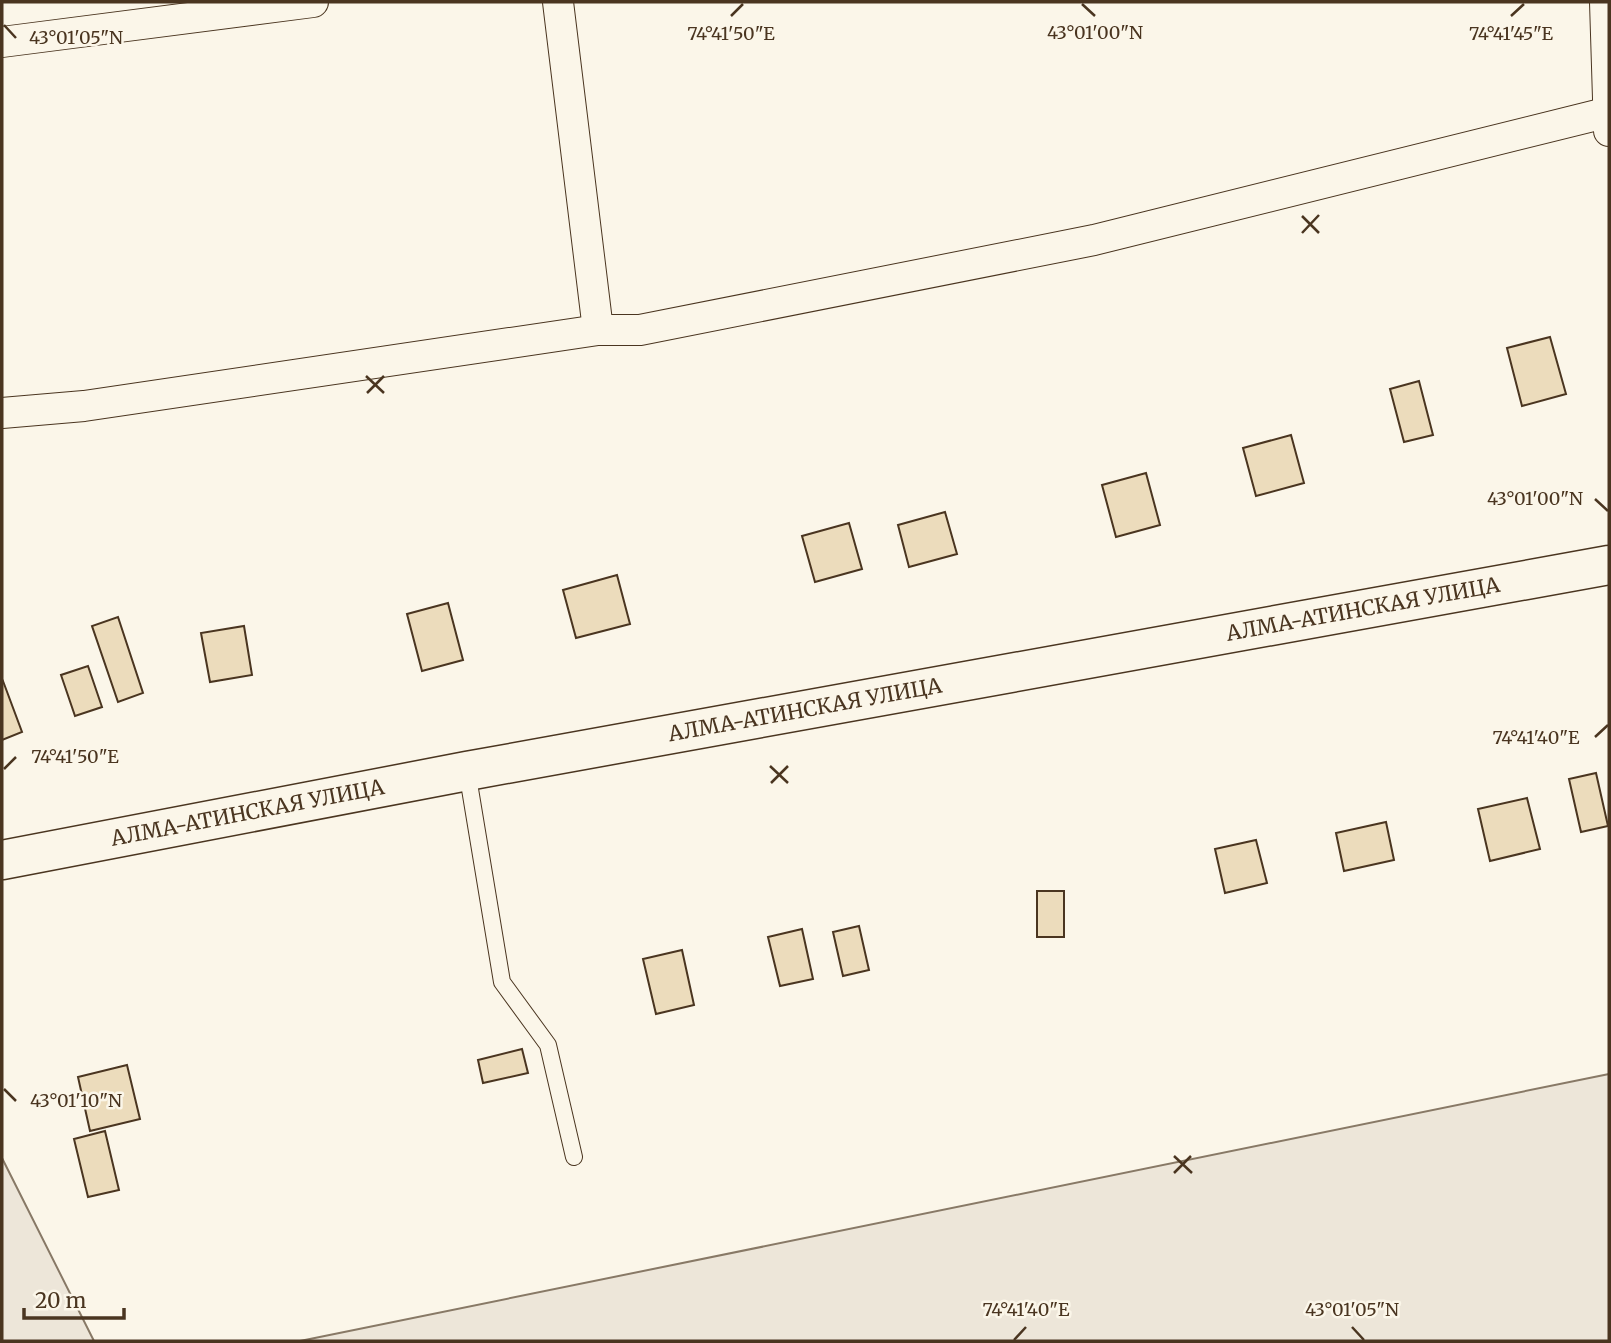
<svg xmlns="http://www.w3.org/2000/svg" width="1611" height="1343" viewBox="0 0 1611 1343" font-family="Merriweather,serif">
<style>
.green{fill:#ede6d9;stroke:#887966;stroke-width:2}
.building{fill:#ecdcbc;stroke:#4a3520;stroke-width:2}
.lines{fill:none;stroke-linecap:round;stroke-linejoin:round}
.lane-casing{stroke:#4a3520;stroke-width:18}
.street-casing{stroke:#4a3520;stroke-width:32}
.highway-casing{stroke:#4a3520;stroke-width:41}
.lane{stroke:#fbf6e9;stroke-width:16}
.street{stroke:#fbf6e9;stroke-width:30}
.highway{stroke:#fbf6e9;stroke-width:38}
.ticks{fill:none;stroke:#4a3520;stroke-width:2.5}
.labels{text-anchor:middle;stroke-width:5;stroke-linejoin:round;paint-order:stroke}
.street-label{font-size:21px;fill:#4a3520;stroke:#fbf6e9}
.ticks-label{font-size:18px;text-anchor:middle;fill:#4a3520;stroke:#fbf6e9;stroke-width:5;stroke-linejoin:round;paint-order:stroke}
</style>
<rect width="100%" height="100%" fill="#fbf6e9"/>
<g class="green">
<path d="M1609 1074V1341H300Z"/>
<path d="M2 1158 94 1341H2Z"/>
</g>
<g class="building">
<path d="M1550 337 1566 394 1522 406 1507 348Z"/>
<path d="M1419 381 1433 435 1404 442 1390 389Z"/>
<path d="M1291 435 1304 483 1256 496 1243 448Z"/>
<path d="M1146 473 1160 525 1116 537 1102 485Z"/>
<path d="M945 512 957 554 909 567 898 525Z"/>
<path d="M849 523 862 569 815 582 802 536Z"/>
<path d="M617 575 630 624 576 638 563 590Z"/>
<path d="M448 603 463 660 422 671 407 614Z"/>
<path d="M118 617 143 693 118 702 92 626Z"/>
<path d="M244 626 252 675 210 682 201 633Z"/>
<path d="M88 666 102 707 75 716 61 675Z"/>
<path d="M3 681 22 732 2 740V682Z"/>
<path d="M1596 773 1608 826 1581 832 1569 779Z"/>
<path d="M1527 798 1540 849 1490 861 1478 809Z"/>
<path d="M1386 822 1394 860 1344 871 1336 833Z"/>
<path d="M1256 840 1267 883 1225 893 1215 849Z"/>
<rect x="1037" y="891" width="27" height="46"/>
<path d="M859 926 869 970 843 976 833 932Z"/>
<path d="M802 929 813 979 780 986 768 937Z"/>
<path d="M682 950 694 1005 656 1014 643 959Z"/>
<path d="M522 1049 528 1073 483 1083 478 1060Z"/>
<path d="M127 1065 140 1119 90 1131 78 1077Z"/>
<path d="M105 1131 119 1190 88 1197 74 1139Z"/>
</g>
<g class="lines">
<g class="lane-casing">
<path id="lane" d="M467 771 502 982 548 1045 574 1157"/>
</g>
<g class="street-casing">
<g id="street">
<path d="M558 2 598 330"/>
<path d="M1605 2 1609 131"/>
<path d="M2 42 313 2"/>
<path d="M2 413 84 406 598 330H640L1094 240 1609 112"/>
</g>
</g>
<g class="highway-casing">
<g id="highway">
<path id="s1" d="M2 860 467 771 1609 565"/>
</g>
</g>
<use href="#lane" class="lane"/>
<use href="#street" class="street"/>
<use href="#highway" class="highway"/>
</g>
<path class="ticks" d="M1082 4 1095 16M731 16 743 4M1511 16 1524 4M4 25 16 38M1302 216 1319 233M1302 233 1319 215M366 376 384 393M367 393 384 376M1595 499 1608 511M1595 737 1608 725M770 766 788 783M4 769 16 757M771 783 788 766M4 1089 16 1101M1174 1156 1192 1173M1174 1173 1191 1156M1352 1327 1364 1340M1014 1340 1026 1327"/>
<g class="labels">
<g class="street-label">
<text dy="7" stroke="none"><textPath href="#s1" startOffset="1384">АЛМА-АТИНСКАЯ УЛИЦА</textPath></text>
<text dy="7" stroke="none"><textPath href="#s1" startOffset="817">АЛМА-АТИНСКАЯ УЛИЦА</textPath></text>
<text dy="7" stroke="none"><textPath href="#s1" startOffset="250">АЛМА-АТИНСКАЯ УЛИЦА</textPath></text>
</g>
</g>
<g class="ticks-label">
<text x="1095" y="39">43°01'00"N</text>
<text x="1511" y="40">74°41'45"E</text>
<text x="731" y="40">74°41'50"E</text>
<text x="76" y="44">43°01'05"N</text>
<text x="1535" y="505">43°01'00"N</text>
<text x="1536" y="744">74°41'40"E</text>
<text x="75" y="763">74°41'50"E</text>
<text x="76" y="1107">43°01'10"N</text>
<text x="1026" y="1316">74°41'40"E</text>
<text x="1352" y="1316">43°01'05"N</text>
</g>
<rect width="1611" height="1343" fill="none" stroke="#4a3520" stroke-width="7"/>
<path d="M24 1308v10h100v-10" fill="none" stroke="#4a3520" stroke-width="3.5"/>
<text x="35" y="1308" font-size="21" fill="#4a3520" stroke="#fbf6e9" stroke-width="5" paint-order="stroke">20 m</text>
</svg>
